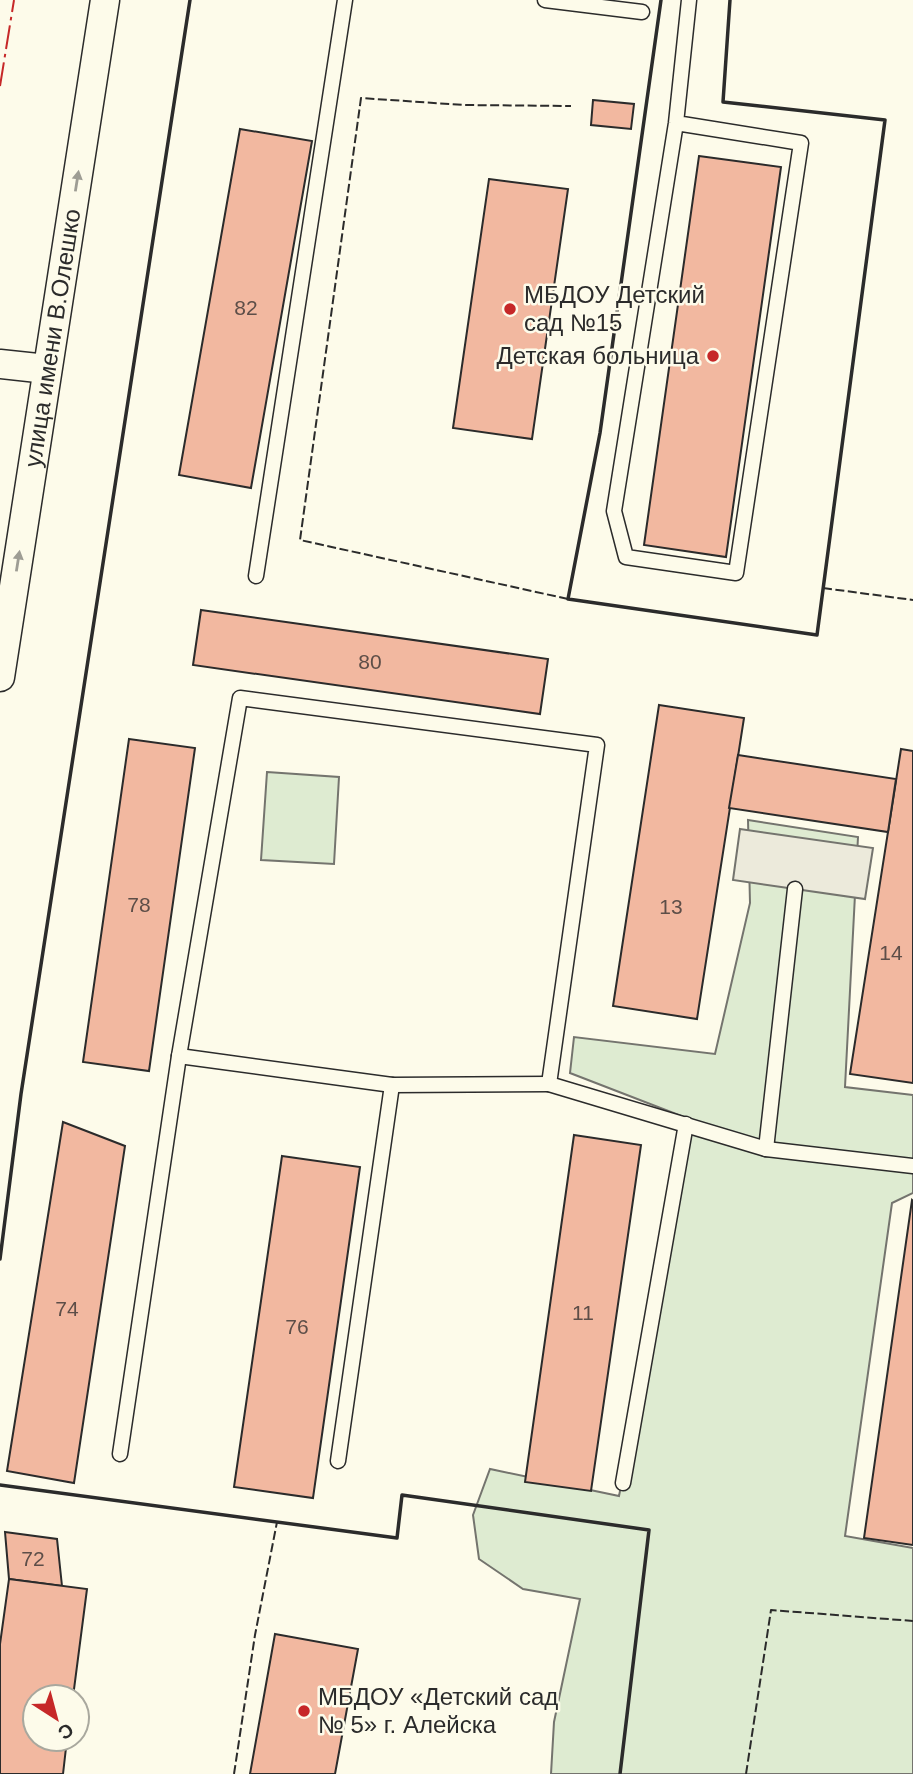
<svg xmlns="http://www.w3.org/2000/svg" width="913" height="1774" viewBox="0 0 913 1774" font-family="Arial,sans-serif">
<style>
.green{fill:#deebd1;stroke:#74746e;stroke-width:2}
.parking{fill:#eceadb;stroke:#74746e;stroke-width:2}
.building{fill:#f2b8a0;stroke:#2b2b2b;stroke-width:2}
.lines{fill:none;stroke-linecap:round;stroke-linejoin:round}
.lane-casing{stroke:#2b2b2b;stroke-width:17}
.street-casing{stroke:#2b2b2b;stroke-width:31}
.lane{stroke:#fdfbea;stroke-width:14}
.street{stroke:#fdfbea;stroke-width:28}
.fence{stroke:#2b2b2b;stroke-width:2;stroke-dasharray:9 3.5;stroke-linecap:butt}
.wall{stroke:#2b2b2b;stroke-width:3.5}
.power{stroke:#c62828;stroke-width:2;stroke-dasharray:24 5 3.5 5;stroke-linecap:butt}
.oneway{fill:#9e9d94}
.poi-dot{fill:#c62828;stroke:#fdfbea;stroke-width:2.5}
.labels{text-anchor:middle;stroke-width:5;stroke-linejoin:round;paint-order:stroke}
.number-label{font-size:21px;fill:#5d4e48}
.poi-label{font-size:24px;fill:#2b2b2b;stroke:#fdfbea;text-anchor:start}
.street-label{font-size:24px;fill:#2b2b2b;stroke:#fdfbea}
</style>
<rect width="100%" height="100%" fill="#fdfbea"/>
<g class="green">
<path d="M267 772 339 777 334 864 261 860Z"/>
<path d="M748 820 858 837 845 1087 913 1095V1193L892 1203 845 1536 913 1548V1774H551L554 1722 580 1599 523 1589 479 1559 473 1515 490 1469 619 1496 689 1145 684 1117 570 1073 574 1037 715 1054 750 903Z"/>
</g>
<path class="parking" d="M740 829 873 848 865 899 733 880Z"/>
<g class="building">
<path d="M593 100 634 104 631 129 591 125Z"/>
<path d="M240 129 312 141 251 488 179 475Z"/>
<path d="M699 156 781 167 726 557 644 545Z"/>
<path d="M489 179 568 189 532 439 453 428Z"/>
<path d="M201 610 548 659 540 714 193 665Z"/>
<path d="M659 705 744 718 697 1019 613 1006Z"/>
<path d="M129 739 195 748 149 1071 83 1062Z"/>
<path d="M901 749 913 751V1083L850 1074Z"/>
<path d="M738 755 896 779 888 832 729 808Z"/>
<path d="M63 1122 125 1146 74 1483 7 1471Z"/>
<path d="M574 1135 641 1145 591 1491 525 1482Z"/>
<path d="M282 1156 360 1167 313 1498 234 1487Z"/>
<path d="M912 1200 913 1201V1545L864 1538Z"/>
<path d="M5 1532 57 1539 62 1586 9 1579Z"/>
<path d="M9 1579 87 1589 73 1697H35V1739H67L63 1774H0V1644Z"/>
<path d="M275 1634 358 1649 335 1774H250Z"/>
</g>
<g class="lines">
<g class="lane-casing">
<g id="lane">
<path d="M545 0 642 12"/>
<path d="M676 123 801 143 736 573 626 557 614 511 676 123 689 0"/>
<path d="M256 576 345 0"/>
<path d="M179 1056 392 1085 549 1084"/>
<path d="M766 1149 795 889"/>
<path d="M120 1454 179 1056 240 698 597 745 549 1084 766 1149 913 1166"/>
<path d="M338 1461 392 1085"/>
<path d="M623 1483 686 1124"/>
</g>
</g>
<g class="street-casing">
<g id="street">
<path d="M0 364 47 369"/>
<path id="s1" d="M0 677 105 0"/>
</g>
</g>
<use href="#lane" class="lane"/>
<use href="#street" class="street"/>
<g class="fence">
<path d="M823 588 913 600"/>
<path d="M568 599 300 540 361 98 464 105 571 106"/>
<path d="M234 1774 255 1635 277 1522"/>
<path d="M746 1774 771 1610 913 1621"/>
</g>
<g class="wall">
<path d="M661 0 600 433 568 599 817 635 885 120 723 102 730 0"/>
<path d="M0 1259 21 1094 190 0"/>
<path d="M0 1485 397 1538 402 1495 649 1530 620 1774"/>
</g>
<path class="power" d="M0 86 14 0"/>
</g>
<defs><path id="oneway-solid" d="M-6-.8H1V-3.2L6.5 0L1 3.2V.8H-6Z" transform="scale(1.75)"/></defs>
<g class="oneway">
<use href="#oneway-solid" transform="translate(77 181) rotate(-81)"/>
<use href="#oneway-solid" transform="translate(18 561) rotate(-81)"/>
</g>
<g class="poi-dot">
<circle cx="510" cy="309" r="7"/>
<circle cx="713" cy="356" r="7"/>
<circle cx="304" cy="1711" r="7"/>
</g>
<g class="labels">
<g class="number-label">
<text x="246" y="315">82</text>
<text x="370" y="669">80</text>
<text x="139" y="912">78</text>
<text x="671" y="914">13</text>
<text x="891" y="960">14</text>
<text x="67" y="1316">74</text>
<text x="583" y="1320">11</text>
<text x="297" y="1334">76</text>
<text x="33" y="1566">72</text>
</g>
<g class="poi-label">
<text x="524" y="303">МБДОУ Детский<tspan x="524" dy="28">сад №15</tspan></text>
<text x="699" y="364" text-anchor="end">Детская больница</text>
<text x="318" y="1705">МБДОУ «Детский сад<tspan x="318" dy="28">№ 5» г. Алейска</tspan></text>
</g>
<g class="street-label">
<text dy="8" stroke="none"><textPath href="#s1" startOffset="343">улица имени В.Олешко</textPath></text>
</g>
</g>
<g transform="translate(56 1718) rotate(144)"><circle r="33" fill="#fdfbea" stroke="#a9a89e" stroke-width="2"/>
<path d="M0-5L12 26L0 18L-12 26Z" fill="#c62828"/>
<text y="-10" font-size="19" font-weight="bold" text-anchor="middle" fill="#2b2b2b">С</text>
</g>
</svg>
